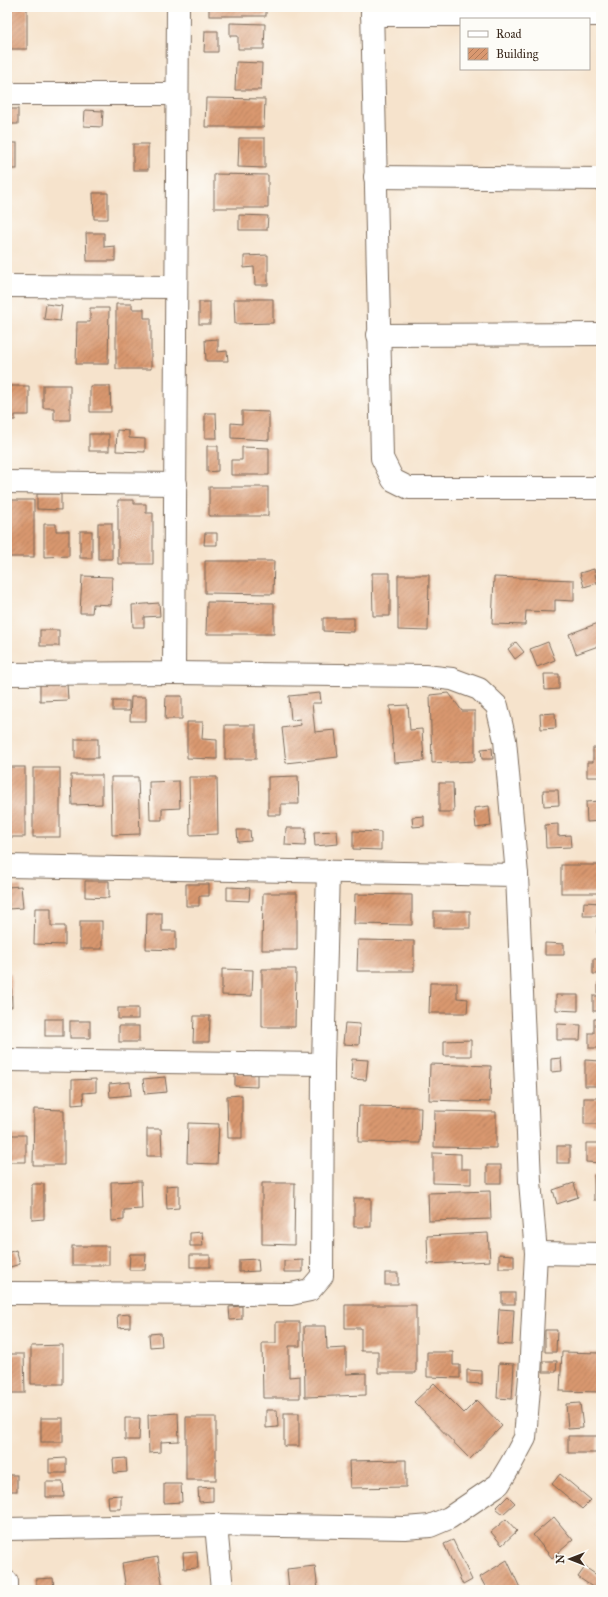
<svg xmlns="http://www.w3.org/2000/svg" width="608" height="1597" viewBox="0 0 608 1597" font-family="'IM FELL Great Primer',serif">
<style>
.building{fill:url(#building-hatch)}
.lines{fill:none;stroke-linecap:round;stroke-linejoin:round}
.minor-casing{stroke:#7c6b5b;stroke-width:24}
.minor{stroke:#fff;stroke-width:22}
</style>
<defs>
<pattern id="building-hatch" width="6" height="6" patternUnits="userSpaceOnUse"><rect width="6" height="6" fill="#d99870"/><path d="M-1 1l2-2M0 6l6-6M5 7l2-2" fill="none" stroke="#b17c5b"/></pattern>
</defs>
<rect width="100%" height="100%" fill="#fdfcf7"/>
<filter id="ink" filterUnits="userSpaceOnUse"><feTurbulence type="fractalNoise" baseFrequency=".025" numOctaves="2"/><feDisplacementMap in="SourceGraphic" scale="8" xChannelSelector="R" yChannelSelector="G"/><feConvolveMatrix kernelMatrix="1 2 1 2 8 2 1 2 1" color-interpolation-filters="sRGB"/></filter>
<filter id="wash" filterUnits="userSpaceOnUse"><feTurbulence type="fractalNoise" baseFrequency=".012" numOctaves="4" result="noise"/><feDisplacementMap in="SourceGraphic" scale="16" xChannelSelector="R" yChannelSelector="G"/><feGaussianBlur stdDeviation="0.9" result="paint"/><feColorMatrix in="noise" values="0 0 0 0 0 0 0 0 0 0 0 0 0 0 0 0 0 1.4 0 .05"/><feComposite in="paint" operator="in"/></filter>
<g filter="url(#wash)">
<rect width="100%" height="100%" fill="#f6e3cc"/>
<g id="blocks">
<g class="building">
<rect x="7" y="7" width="20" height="42"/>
<rect x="209" y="7" width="57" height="9"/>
<path d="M230 23 265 24 264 49H238V36H230Z"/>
<path d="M205 31H218V52H204Z"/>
<path d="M236 62 262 63 261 90H235Z"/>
<path d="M206 98 265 99 264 127H205Z"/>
<rect x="7" y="109" width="11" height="15"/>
<path d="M85 110 103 111 102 127 84 126Z"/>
<path d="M239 138H265V168L238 167Z"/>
<rect x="7" y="143" width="10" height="26"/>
<rect x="133" y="144" width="15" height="26"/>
<path d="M214 174 268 175V208H214Z"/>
<path d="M93 193H108V219H94Z"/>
<path d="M239 215 268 216 267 230H239Z"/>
<path d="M86 233H104V247L115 246V261H87Z"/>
<path d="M268 255V285H255L254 267 244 268V256Z"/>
<path d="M234 299H273V323L235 324Z"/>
<rect x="199" y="302" width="11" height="22"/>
<path d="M46 304 62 306 60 321 44 319Z"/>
<path d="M116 304H132V309H144V318H151V369H116Z"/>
<path d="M90 308H109L108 364H76L77 322H90Z"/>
<path d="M218 339V352L227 351 228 361H206L205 340Z"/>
<path d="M43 385H70V420H54V408H43Z"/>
<path d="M7 386H29V415H15V420H7Z"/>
<path d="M90 386H110L111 412H90Z"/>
<path d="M242 411 269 412V440L231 438V423L242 424Z"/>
<path d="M205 413H216L217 438H205Z"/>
<path d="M117 430 129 431V438L145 439V452L116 451Z"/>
<rect x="89" y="434" width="20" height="17"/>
<path d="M207 446H218V471L207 472Z"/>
<path d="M242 447 269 448V475H231V460H242Z"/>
<rect x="209" y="487" width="59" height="29"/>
<path d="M37 494H61V510L37 509Z"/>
<rect x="7" y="500" width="27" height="57"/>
<path d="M118 500H134V504H146V513H153V564H118Z"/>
<rect x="98" y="523" width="14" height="36"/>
<path d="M44 524H56V531H69V556L44 557Z"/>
<rect x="80" y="531" width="12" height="27"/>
<path d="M205 533H217V545H204Z"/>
<path d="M205 561H274L273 594 205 593Z"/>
<path d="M594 569 597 583 584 587 580 573Z"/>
<path d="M372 573H390V616H373Z"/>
<path d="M398 575H429L428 631 398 630Z"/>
<path d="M82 576 112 577 111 605 93 604 92 613H80Z"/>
<path d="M494 577 574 580V601L555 600V612L526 611 525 625 492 624Z"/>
<path d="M207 602 274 603V634H206Z"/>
<path d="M159 603 160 616 144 617V627H133L132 605Z"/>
<path d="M323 618H354V632L323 631Z"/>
<path d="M601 622V645L576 654 569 634Z"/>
<rect x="40" y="630" width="19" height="16"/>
<path d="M516 642 524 652 515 659 508 649Z"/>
<path d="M548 642 555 660 537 667 530 649Z"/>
<path d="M544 674H559V689L545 690Z"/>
<path d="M67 683 68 700 40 701V684Z"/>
<path d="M320 693 321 703H312L315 732 335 730 338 757 286 763 282 728 301 725 300 719 291 720 289 696Z"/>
<path d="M449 693 462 711H475V761L432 763 430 695Z"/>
<path d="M166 696H182V719H165Z"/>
<path d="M131 697H146V721H130Z"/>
<rect x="113" y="701" width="16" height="10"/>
<path d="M408 705 410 730 422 729 424 761 394 763 390 706Z"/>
<path d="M555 713 556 728 541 729 540 714Z"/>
<path d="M187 722H203L202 739 217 740V759L187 758Z"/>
<rect x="225" y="725" width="31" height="34"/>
<rect x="75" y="739" width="23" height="19"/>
<path d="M492 748 493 759H482L481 749Z"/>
<path d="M593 748H601V777H587V762H593Z"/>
<rect x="7" y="767" width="18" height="70"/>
<rect x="33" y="768" width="27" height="69"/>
<path d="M71 775H102V804L72 805Z"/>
<path d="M298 776 299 804H281V815H268V777Z"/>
<path d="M111 777H138L140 834 112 835Z"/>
<path d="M189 777H217L218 834 190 835Z"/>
<path d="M179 781 180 808 162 809V820H150L149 782Z"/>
<path d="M439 783H453L454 812H439Z"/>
<path d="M543 790H558L559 805 544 806Z"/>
<path d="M601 801V821L587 822 586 802Z"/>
<path d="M489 806 491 826 476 828 474 808Z"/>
<path d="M424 816V826L413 827 412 817Z"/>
<path d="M558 824V836L570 835 571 847 546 848 545 825Z"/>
<path d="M286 828H306L305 846 285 845Z"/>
<path d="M237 830H250L251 841 238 842Z"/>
<path d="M337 831 338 844 315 846 314 832Z"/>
<path d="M353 831 381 832V850L353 849Z"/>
<rect x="561" y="865" width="40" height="28"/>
<path d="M85 881H109V898L85 897Z"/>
<path d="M186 884H209V896H199V906H186Z"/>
<path d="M21 886 23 908 8 909 7 887Z"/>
<path d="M227 887 250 888 249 901 227 900Z"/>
<path d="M263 893H297V950H262Z"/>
<path d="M355 894 412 895V925L354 924Z"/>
<path d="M584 902 601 903V933H597L598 916H583Z"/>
<path d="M35 908H51V926H65V945L34 944Z"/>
<rect x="434" y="911" width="36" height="17"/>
<path d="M147 913H162V931H176V950L146 949Z"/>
<rect x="80" y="921" width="22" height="28"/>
<path d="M358 940 414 941V971H357Z"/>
<path d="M545 943 564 944V955H545Z"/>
<path d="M599 945H601V974H593V959H599Z"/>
<path d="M222 969 253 970 252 996 222 995Z"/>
<path d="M262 969H296L295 1027H262Z"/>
<path d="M11 973 12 1007H7V974Z"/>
<path d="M598 982H601V1011H593V996H598Z"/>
<path d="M430 983H457V998L468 999 467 1013H429Z"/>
<path d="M556 995H578V1011L556 1010Z"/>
<rect x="118" y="1008" width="20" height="11"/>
<path d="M194 1016H210L209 1042H193Z"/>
<rect x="45" y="1019" width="18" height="17"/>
<path d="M594 1019H601V1048H589V1033H594Z"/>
<rect x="70" y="1021" width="20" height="17"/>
<path d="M345 1023 360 1024 359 1045 343 1044Z"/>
<path d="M557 1024 581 1025 580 1040H557Z"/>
<rect x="119" y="1026" width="20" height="16"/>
<path d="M471 1040V1056H444V1041Z"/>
<path d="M561 1058 562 1071 551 1072V1059Z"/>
<path d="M352 1059 368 1060 366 1080 351 1079Z"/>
<path d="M585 1060 601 1061V1086H585Z"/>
<path d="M430 1064 491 1066 490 1102 429 1100Z"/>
<path d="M235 1073H257V1087L235 1086Z"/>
<path d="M165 1077 167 1092 145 1094 143 1079Z"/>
<path d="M96 1079V1092L83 1093 84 1104 72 1105V1080Z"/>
<path d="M130 1082 131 1095 110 1097 109 1084Z"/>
<path d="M242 1095V1138H228L227 1096Z"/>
<rect x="584" y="1098" width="17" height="26"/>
<path d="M359 1106 421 1107 420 1143 358 1142Z"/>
<path d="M34 1109 64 1110V1165H33Z"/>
<path d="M435 1111 496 1112V1148L434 1147Z"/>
<path d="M188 1123 219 1124 217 1164 187 1163Z"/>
<path d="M7 1124H9V1135H26V1162H7Z"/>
<path d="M147 1129H161L162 1156H147Z"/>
<path d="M586 1143H601V1163L586 1162Z"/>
<rect x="557" y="1146" width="13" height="17"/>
<path d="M433 1153 461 1154V1169H471V1184L433 1183Z"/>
<rect x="487" y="1165" width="14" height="18"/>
<rect x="594" y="1175" width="7" height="25"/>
<path d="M141 1181 142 1209 124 1210V1220L112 1221 111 1182Z"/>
<path d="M262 1183H295L294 1245 262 1244Z"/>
<path d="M574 1183 578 1197 557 1204 553 1190Z"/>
<path d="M32 1184H44V1219L32 1220Z"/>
<path d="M179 1185V1208L167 1209 166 1186Z"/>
<path d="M490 1191 491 1219 429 1221 428 1193Z"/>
<rect x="354" y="1198" width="17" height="29"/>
<path d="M202 1232 203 1246H190V1233Z"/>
<path d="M488 1233 490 1261 428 1264 427 1236Z"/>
<rect x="72" y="1246" width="37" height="19"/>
<path d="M16 1250 20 1264 7 1268V1253Z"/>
<path d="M130 1254H146L145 1270H129Z"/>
<path d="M499 1254 514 1255V1268H499Z"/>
<rect x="190" y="1255" width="20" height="12"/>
<path d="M258 1259 259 1271 239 1272V1260Z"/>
<path d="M303 1260V1272H284V1261Z"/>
<rect x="385" y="1273" width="13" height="12"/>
<rect x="502" y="1293" width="13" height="11"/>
<path d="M345 1305H416V1373H378V1351H361V1328H345Z"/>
<path d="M242 1306V1319L230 1320 229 1307Z"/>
<path d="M499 1309 514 1310 512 1345 497 1344Z"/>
<path d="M130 1314V1327L118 1328 117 1315Z"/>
<path d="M276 1322H300V1346H289V1377L300 1376V1398H263L262 1343H276Z"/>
<path d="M304 1326H326L327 1349 346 1348V1374L366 1373V1395L305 1397Z"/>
<path d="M545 1330H557L556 1352H545Z"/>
<path d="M161 1333 162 1346 150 1347 149 1334Z"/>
<path d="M63 1345V1384H31V1346Z"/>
<path d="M427 1352H453V1365H460V1378L427 1377Z"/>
<path d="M562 1352 601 1353V1392L560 1391Z"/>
<path d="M7 1354H24L25 1393H7Z"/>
<path d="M543 1361H557L556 1372H543Z"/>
<path d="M499 1363 514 1364 512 1399 497 1398Z"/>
<path d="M467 1370 482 1371V1384L467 1383Z"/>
<path d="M434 1383 464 1413 477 1400 502 1426 470 1459 414 1402Z"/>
<path d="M580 1403 583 1428 568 1429 566 1404Z"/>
<path d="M266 1410H277L278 1427 266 1428Z"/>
<path d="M178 1413 179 1441 161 1442V1452L149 1453 148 1415Z"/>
<rect x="284" y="1413" width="15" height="33"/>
<rect x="186" y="1417" width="30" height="63"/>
<rect x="41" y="1418" width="22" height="24"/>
<path d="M125 1418H140L139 1440H125Z"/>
<path d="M568 1436H598L597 1453H568Z"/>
<path d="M66 1458V1473H49V1459Z"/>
<path d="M126 1458 127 1472 114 1473 113 1459Z"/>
<path d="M406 1460V1487L350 1488 349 1461Z"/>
<path d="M560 1474 591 1500 582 1509 552 1484Z"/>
<rect x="7" y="1475" width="10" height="16"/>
<path d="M46 1482H63L64 1497H46Z"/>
<path d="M164 1484H181L182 1502 164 1503Z"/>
<path d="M213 1487V1501L199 1502 198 1488Z"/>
<path d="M121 1495V1509H109L108 1496Z"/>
<path d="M508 1496 515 1503 503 1514 496 1508Z"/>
<path d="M554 1517 573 1540 552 1558 533 1535Z"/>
<path d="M506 1519 517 1531 502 1545 491 1532Z"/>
<path d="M453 1540 472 1580 463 1585 444 1544Z"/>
<path d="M197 1552 198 1568 184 1569 183 1553Z"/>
<path d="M158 1557 163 1589 126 1590 122 1563Z"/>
<path d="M507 1560 521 1590H487L480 1577Z"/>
<path d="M315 1566 318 1590H289L287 1569Z"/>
<path d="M585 1567 601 1578 594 1588 578 1577Z"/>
<path d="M53 1578 54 1590H36V1579Z"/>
</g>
</g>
</g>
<g filter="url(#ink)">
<use href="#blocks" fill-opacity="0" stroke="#7c6b5b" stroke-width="1"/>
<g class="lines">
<g class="minor-casing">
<g id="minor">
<path d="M372 7 382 458 393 480 409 488H601"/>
<path d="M372 15H601"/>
<path d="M7 94H177"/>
<path d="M375 177 601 179"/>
<path d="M7 286 176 287"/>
<path d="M378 335 601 334"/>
<path d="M7 482 176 484"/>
<path d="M7 674 174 673 178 7"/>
<path d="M7 866 517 875"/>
<path d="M7 1060 323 1064"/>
<path d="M536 1253 601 1254"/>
<path d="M7 1293 291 1294 310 1290 322 1276 323 1064 328 871"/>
<path d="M216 1525 222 1590"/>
<path d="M7 1529 216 1525 405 1528 430 1526 449 1518 499 1484 511 1464 525 1438 530 1376 536 1253 530 1181 517 875 505 740 497 706 479 689 452 679 425 676 174 673"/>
<path d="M7 1582V1590"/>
</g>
</g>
<use href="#minor" class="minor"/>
</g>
</g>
<rect width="608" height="1597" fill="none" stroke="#fdfcf7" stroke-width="24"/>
<rect x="460" y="18" width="130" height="52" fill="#fdfcf7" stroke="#afa8a0"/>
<rect x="468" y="31" width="20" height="6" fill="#ffffff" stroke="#afa8a0"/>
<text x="496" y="38" font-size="12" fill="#3b2a1e">Road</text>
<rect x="468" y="48" width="20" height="12" fill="url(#building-hatch)" stroke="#afa8a0"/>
<text x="496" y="58" font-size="12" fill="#3b2a1e">Building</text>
<g transform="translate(570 1559) rotate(270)" stroke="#fdfcf7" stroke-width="3" paint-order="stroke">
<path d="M0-3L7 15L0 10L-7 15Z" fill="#3b2a1e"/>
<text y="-6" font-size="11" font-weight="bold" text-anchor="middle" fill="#3b2a1e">N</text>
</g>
</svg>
